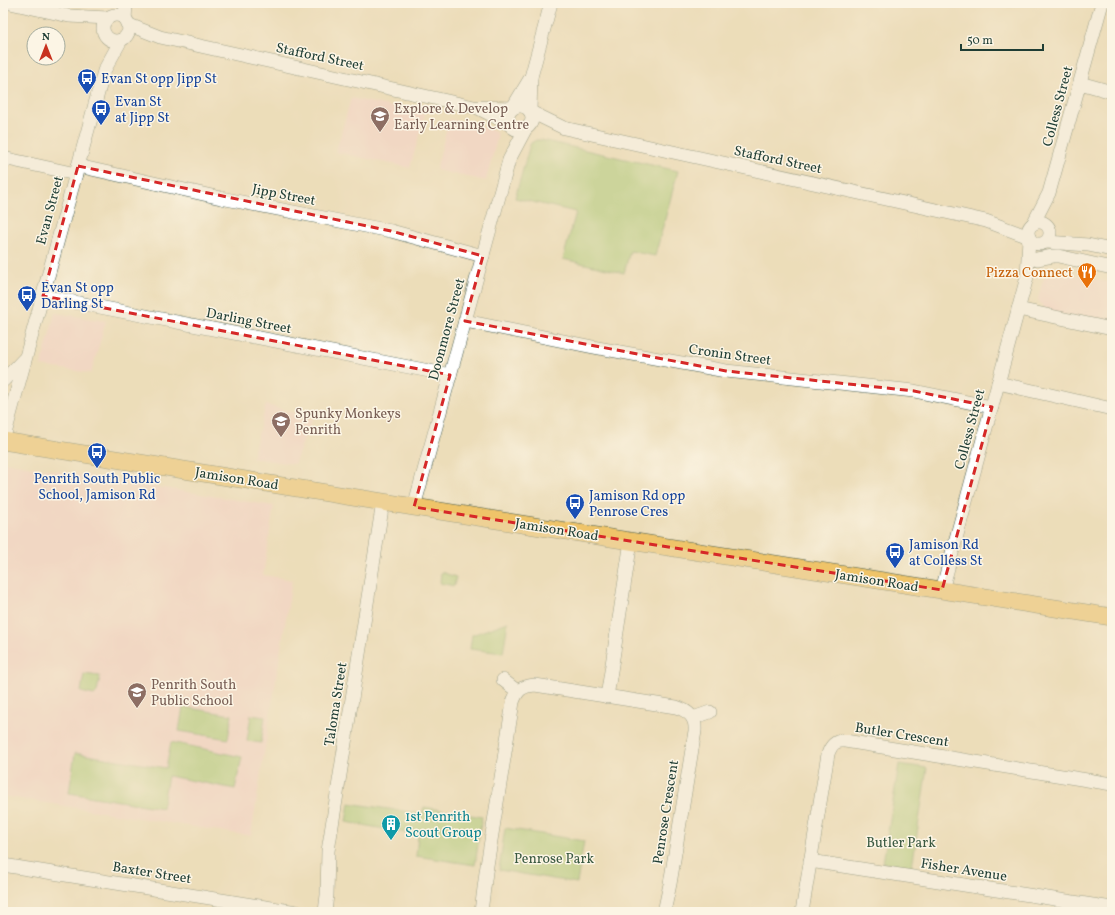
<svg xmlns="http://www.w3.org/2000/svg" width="1115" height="915" viewBox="0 0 1115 915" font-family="Vollkorn,serif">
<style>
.built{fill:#f7d0ce}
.green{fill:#a4cb76;stroke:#628455}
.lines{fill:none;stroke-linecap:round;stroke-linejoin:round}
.minor-casing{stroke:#3e5548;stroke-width:14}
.major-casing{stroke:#3e5548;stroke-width:18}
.minor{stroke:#fff;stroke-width:13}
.major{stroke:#efc469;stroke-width:17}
.marked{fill:none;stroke:#d62828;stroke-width:3;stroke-dasharray:8 5;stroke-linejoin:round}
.labels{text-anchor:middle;stroke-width:3;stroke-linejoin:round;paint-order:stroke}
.street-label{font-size:14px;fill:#1f3d34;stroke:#fcf5e5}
.transit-label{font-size:14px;fill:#164399;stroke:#fcf5e5;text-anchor:start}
.education-label{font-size:14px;fill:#785e54;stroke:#fcf5e5;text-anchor:start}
.food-label{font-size:14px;fill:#c56008;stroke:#fcf5e5;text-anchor:end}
.culture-label{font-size:14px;fill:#0d838f;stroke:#fcf5e5;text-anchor:start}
.park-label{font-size:14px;fill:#3a5941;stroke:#fcf5e5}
</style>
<rect width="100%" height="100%" fill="#fcf5e5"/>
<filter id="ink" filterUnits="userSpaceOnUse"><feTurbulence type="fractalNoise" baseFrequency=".025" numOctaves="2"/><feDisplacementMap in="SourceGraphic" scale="8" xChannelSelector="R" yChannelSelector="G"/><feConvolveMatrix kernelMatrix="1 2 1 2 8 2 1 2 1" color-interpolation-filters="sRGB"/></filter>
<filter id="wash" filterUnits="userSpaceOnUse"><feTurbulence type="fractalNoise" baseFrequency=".012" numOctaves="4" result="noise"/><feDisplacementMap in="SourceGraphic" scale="16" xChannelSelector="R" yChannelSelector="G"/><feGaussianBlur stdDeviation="0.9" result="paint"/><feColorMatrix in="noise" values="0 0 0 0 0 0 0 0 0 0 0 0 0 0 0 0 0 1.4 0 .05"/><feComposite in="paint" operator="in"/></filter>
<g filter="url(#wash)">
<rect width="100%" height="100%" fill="#ecddb9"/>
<g class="built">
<path d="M351 98 425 114 410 168 336 152Z"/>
<path d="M449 119 490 129 495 131 497 134V139L486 181 436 170Z"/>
<path d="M1046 269 1112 283V326L1045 311 1038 299Z"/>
<path d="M55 313 106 321 91 373 41 366Z"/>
<path d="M266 405 313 418 294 464 252 458Z"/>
<path d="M3 462 274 506 263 575 292 580 251 836 3 796Z"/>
</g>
<g class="green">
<path d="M536 140H541L678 171 655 256 630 251 624 273 563 259 576 212 515 198 529 148 531 143Z"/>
<path d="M441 572 456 577 454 586 440 583Z"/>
<path d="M508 622 503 653 470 649 472 635Z"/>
<path d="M84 674 100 676 97 692 94 695 81 692Z"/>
<path d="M183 707 232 715 228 739 179 731Z"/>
<path d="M251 715 265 717 261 743 247 741Z"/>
<path d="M171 742 242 757 235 789 168 776 162 808 69 793 75 753 166 768Z"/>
<path d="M899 764 927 768 912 867 883 863Z"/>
<path d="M349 803 422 814 424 807 482 817 475 865 416 856 418 835 346 822Z"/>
<path d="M505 828 584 841 577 883 499 870Z"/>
</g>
</g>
<g filter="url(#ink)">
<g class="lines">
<g class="minor-casing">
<g id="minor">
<path d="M10 3 69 16 108 18"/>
<circle cx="116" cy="28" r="13"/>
<path d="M125 20 126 3"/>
<path d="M127 24 160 37 474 107 513 108"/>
<path d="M1080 83 1112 92"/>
<circle cx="520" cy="118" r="12"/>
<path d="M513 107 531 77"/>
<path d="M478 108 509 124"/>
<path d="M530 111 531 77 551 3"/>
<path d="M531 112 564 128 986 221 1029 237"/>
<path d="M3 158 76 174"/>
<path d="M78 166 221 198 391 231 483 256"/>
<circle cx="1039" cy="233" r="11"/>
<path d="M1033 224 1049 193 1102 3"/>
<path d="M1047 242 1088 245 1112 250"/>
<path d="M1037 259 1053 256H1058L1112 268"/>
<path d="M43 296 450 375"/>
<path d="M1018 309 1112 329"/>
<path d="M465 321 593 347 726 371 914 391 992 407"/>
<path d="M3 381 24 359"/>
<path d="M998 383 1112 409"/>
<path d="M3 441 104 71 121 40"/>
<path d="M414 507 509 160 526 128"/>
<path d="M942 590 1027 277 1029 238"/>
<path d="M503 680 517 691"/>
<path d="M607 697 631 541"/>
<path d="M693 718 710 712"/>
<path d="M810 861 1112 908"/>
<path d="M3 865 297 912"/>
<path d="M325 912 327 895 328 851 383 502"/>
<path d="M481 912 486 872 513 702C517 690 522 686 535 685L676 707C689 711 696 718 695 731L670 884 664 912"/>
<path d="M802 912 828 754C831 745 835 740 845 741L1112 784"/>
</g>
</g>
<g class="major-casing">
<path id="major" d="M3 441 414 507 1112 617"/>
</g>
<use href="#minor" class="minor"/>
<use href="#major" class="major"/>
</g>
</g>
<path d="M0 0H1115V915H0ZM78 166 391 231 483 256 465 321 726 371 914 391 992 407 942 590 414 507 450 375 43 296Z" fill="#ecddb9" fill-opacity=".55" fill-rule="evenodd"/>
<path class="marked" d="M78 166 391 231 483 256 465 321 726 371 914 391 992 407 942 590 414 507 450 375 43 296Z"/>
<defs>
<g id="bus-pin" transform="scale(1)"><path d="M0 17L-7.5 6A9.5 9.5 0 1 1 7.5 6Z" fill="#1a4fb4" stroke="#fcf5e5"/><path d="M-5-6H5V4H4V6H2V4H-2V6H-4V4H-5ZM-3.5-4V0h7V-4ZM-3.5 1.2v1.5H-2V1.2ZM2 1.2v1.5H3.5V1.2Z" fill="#fff"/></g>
<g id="school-pin" transform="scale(1)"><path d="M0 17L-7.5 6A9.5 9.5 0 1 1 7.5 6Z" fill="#8d6e63" stroke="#fcf5e5"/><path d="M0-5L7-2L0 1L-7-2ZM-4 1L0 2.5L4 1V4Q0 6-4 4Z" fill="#fff"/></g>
<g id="restaurant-pin" transform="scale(1)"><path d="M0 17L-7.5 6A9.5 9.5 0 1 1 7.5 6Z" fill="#e8710a" stroke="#fcf5e5"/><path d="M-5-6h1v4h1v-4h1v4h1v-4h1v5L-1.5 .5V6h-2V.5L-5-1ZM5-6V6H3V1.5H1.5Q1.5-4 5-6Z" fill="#fff"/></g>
<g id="building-pin" transform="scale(1)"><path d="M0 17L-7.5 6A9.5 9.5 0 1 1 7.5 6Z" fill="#0f9aa8" stroke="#fcf5e5"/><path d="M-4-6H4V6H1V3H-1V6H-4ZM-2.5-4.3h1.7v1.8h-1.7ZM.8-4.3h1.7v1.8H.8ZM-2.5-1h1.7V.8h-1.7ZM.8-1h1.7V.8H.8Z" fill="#fff"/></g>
</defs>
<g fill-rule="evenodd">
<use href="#bus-pin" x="87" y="78"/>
<use href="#bus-pin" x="101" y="109"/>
<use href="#school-pin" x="380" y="116"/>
<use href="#restaurant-pin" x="1087" y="272"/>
<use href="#bus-pin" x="27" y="295"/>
<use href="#school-pin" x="281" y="421"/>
<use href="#bus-pin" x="97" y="452"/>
<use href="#bus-pin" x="575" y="503"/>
<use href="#bus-pin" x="895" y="552"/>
<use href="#school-pin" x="137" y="692"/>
<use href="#building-pin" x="391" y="824"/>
</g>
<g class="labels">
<g class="street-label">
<text transform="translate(320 56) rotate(12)" y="5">Stafford Street</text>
<text transform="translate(1057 106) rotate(-75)" y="5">Colless Street</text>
<text transform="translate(778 159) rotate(12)" y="5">Stafford Street</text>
<text transform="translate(284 194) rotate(11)" y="5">Jipp Street</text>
<text transform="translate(49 210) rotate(-75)" y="5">Evan Street</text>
<text transform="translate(249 320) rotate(11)" y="5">Darling Street</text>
<text transform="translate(446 329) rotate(-75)" y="5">Doonmore Street</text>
<text transform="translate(730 354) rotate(8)" y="5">Cronin Street</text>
<text transform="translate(969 429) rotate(-75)" y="5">Colless Street</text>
<text transform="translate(237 478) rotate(9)" y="5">Jamison Road</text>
<text transform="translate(557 529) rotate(9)" y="5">Jamison Road</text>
<text transform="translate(877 580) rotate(9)" y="5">Jamison Road</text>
<text transform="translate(335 704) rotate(-81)" y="5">Taloma Street</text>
<text transform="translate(902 734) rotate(9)" y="5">Butler Crescent</text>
<text transform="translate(665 812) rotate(-81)" y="5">Penrose Crescent</text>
<text transform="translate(964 869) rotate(9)" y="5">Fisher Avenue</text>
<text transform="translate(152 872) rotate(9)" y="5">Baxter Street</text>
</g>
<g class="transit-label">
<text x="101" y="83">Evan St opp Jipp St</text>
<text x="115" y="106">Evan St<tspan x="115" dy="16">at Jipp St</tspan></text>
<text x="41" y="292">Evan St opp<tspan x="41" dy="16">Darling St</tspan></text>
<text x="97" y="483" text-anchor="middle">Penrith South Public<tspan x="97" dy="16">School, Jamison Rd</tspan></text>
<text x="589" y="500">Jamison Rd opp<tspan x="589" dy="16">Penrose Cres</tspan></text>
<text x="909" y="549">Jamison Rd<tspan x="909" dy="16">at Colless St</tspan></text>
</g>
<g class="education-label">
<text x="394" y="113">Explore &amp; Develop<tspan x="394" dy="16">Early Learning Centre</tspan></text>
<text x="295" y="418">Spunky Monkeys<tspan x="295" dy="16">Penrith</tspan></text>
<text x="151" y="689">Penrith South<tspan x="151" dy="16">Public School</tspan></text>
</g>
<g class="food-label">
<text x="1073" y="277">Pizza Connect</text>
</g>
<g class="culture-label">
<text x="405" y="821">1st Penrith<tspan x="405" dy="16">Scout Group</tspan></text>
</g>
<g class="park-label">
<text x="901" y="847">Butler Park</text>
<text x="554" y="863">Penrose Park</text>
</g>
</g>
<rect width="1115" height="915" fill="none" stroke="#fcf5e5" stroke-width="16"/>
<g transform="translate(46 46)"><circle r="19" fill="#fcf5e5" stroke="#a4ab9e"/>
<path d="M0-3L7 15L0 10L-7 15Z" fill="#c8321e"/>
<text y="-6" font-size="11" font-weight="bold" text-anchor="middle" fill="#1f3d34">N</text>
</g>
<path d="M961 44v6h82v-6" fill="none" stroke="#1f3d34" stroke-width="2"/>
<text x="967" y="44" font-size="12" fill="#1f3d34" stroke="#fcf5e5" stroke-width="3" paint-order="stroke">50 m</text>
</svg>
